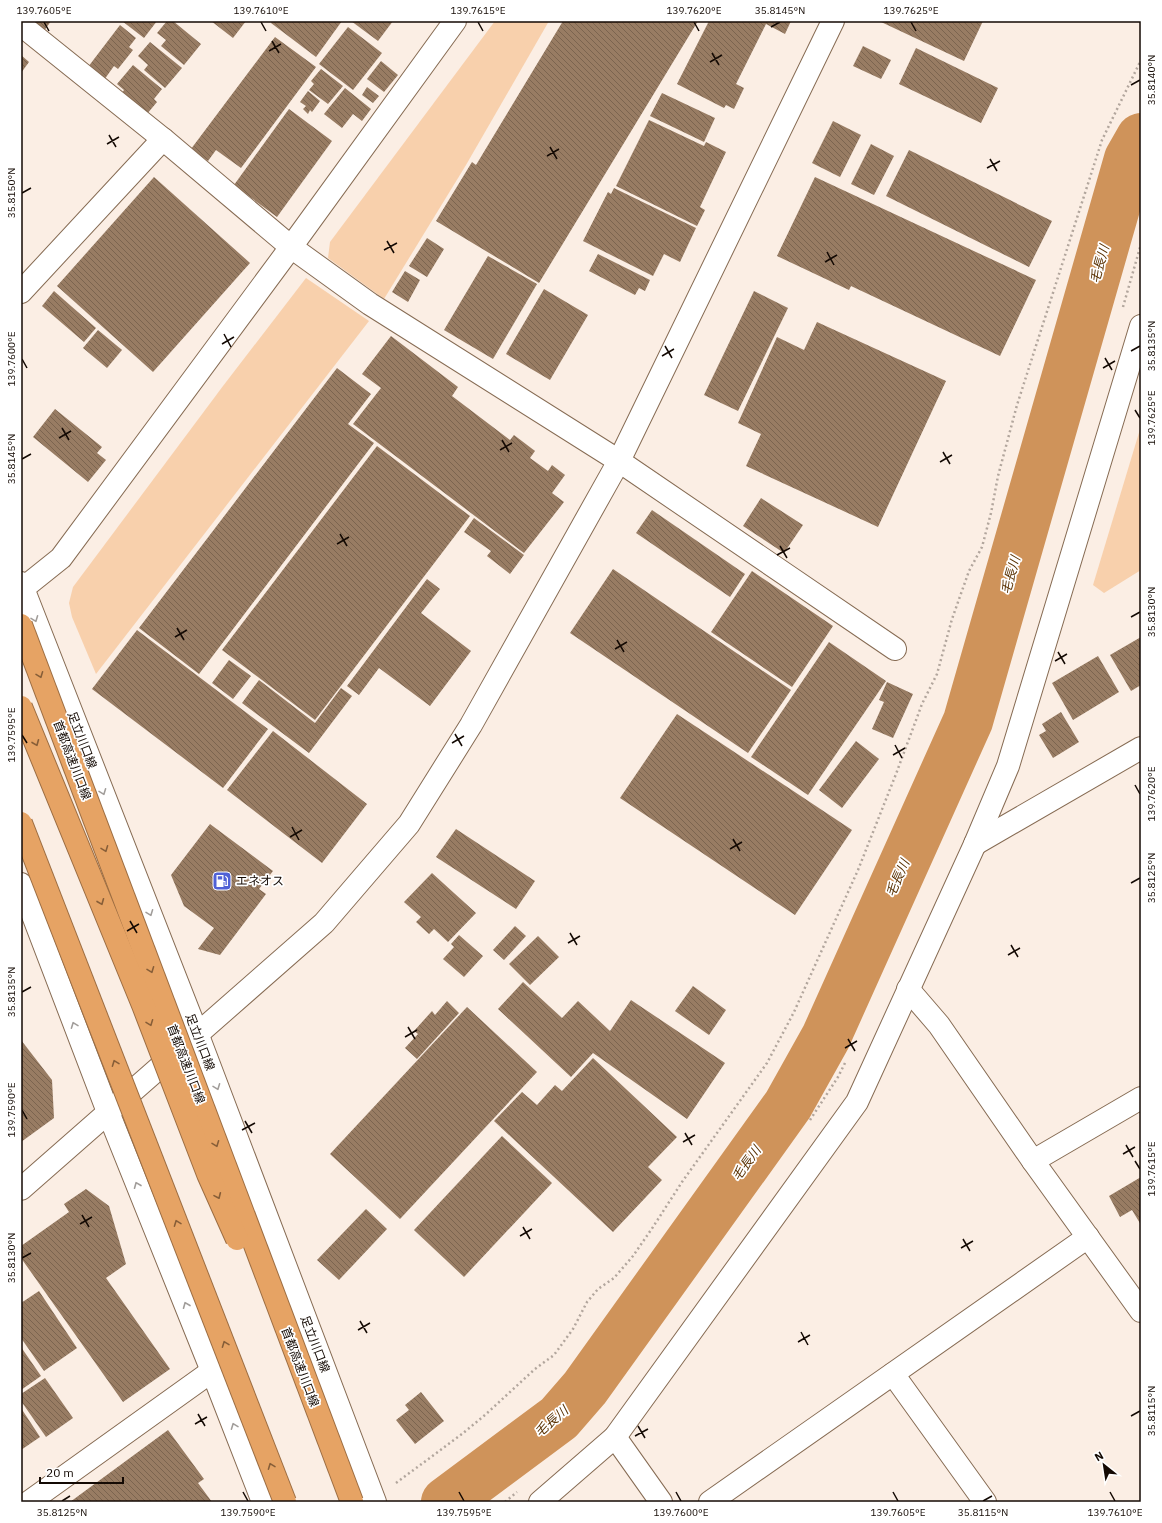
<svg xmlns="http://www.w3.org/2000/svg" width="1162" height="1523" viewBox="0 0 1162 1523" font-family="'IBM Plex Sans','Noto Sans JP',sans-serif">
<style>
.green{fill:#f8d0ac}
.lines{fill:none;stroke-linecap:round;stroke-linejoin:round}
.river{stroke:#cf935a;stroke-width:50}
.building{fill:url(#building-back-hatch)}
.minor-casing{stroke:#866b53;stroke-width:24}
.tertiary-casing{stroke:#866b53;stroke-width:24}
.secondary-casing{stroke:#866b53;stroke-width:24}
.path{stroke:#b2a69d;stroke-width:2.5;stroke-dasharray:2 3;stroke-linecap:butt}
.minor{stroke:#fff;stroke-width:22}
.tertiary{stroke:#fff;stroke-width:22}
.secondary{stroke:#fff;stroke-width:22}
.motorway-bridge-casing{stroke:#9c6d42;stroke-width:24;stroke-linecap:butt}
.motorway-bridge{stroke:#e6a364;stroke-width:22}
.oneway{stroke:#a19d9a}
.oneway2{stroke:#875e38}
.ticks{fill:none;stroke:#130903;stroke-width:1.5}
.labels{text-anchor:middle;stroke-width:3.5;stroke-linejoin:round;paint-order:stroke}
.street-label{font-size:12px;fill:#130903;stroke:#fff}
.poi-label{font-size:12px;fill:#130903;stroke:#fff;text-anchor:start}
.water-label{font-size:13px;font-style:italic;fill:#593102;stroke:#fff}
.neatline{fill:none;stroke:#130903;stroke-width:1.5}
.ticks-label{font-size:10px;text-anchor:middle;fill:#130903}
</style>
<defs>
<pattern id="building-back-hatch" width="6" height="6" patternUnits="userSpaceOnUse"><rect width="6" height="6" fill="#987c63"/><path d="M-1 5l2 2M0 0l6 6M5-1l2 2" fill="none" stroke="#7b644f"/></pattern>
</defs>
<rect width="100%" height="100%" fill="#fbeee4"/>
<g class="green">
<path d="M495 21H549L466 165 384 299 328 258 330 242Z"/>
<path d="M306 278 369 321 96 674 72 617 69 603 73 587 223 386Z"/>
<path d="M1141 426V570L1104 593 1093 585Z"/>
</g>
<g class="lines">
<path class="river" d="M446 1502 559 1418 585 1388 788 1105 826 1037 968 721 1129 159 1141 138"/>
</g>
<g class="building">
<path d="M31 21H51L44 31Z"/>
<path d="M122 21H157L144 38Z"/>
<path d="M167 21H173L201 44 184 65 161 46 166 40 157 33Z"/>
<path d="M211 21H246L233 38Z"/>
<path d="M272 21H342L316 57 271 23Z"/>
<path d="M351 21H393L378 41Z"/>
<path d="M563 21H698L539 283 436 221 472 162 476 165Z"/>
<path d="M709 21H791L785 34 766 24 736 84 744 88 734 109 726 105 724 108 677 84Z"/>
<path d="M879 21H983L964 61Z"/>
<path d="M120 25 136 38 129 47 133 50 118 69 114 66 104 80 88 67Z"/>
<path d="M348 27 382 53 353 90 319 64Z"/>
<path d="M275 37 316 67 241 168 216 150 208 161 191 149Z"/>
<path d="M150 42 182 68 165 88 144 70 148 65 138 56Z"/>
<path d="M863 46 891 60 881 79 853 66Z"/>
<path d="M916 48 998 88 981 123 899 84Z"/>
<path d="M21 55 29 62 21 73Z"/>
<path d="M381 61 398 75 384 92 367 79Z"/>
<path d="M133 65 162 89 154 99 157 102 147 114 122 93 124 90 117 84Z"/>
<path d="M321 69 343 86 328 104 309 90 314 84 311 81Z"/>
<path d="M367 87 379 96 373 103 362 95Z"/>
<path d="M345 88 371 109 362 121 353 114 342 128 324 114Z"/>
<path d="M308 91 320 101 312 112 310 110 308 114 303 109 306 106 300 102Z"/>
<path d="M662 93 715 118 704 142 650 116Z"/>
<path d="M289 109 332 141 277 217 234 185Z"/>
<path d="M649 120 704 146 706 142 726 152 700 207 705 210 697 226 616 186Z"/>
<path d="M833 121 861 135 840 177 812 163Z"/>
<path d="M871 144 894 156 874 195 851 184Z"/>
<path d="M909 150 1052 221 1029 267 886 196Z"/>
<path d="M154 177 250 263 153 372 57 286Z"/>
<path d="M815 177 1036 280 1000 356 851 286 849 290 777 256Z"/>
<path d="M614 188 696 228 680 262 664 254 653 276 583 241 608 192 611 194Z"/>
<path d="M427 238 444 249 427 277 409 266Z"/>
<path d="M598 254 650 280 645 291 639 288 635 295 589 271Z"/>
<path d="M488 256 537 284 493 359 444 330Z"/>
<path d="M405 271 420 280 408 302 392 292Z"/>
<path d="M544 289 588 315 550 380 506 354Z"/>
<path d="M54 291 96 328 84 342 42 306Z"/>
<path d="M754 291 788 308 738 411 704 395Z"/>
<path d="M817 322 946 381 878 527 746 466 761 434 738 423 777 337 804 350Z"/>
<path d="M98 330 122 350 107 368 83 348Z"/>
<path d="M391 336 458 387 452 396 510 440 514 435 535 451 530 458 548 471 552 465 565 475 552 493 564 502 524 553 353 424 381 388 362 374Z"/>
<path d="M337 368 371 394 348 424 374 443 199 674 139 628Z"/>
<path d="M55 409 102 447 97 453 106 460 88 482 33 437Z"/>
<path d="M377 446 470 516 315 720 222 650Z"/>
<path d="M761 498 803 525 784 553 743 526Z"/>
<path d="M652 510 745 574 730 597 636 533Z"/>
<path d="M474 518 524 555 510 574 487 556 491 551 464 532Z"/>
<path d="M613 569 791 690 748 753 570 633Z"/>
<path d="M752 571 833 626 792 687 711 632Z"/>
<path d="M427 579 440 589 421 613 471 651 430 706 379 668 359 695 347 686Z"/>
<path d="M137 630 268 729 223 788 92 689Z"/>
<path d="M1141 637V685L1131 691 1110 655Z"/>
<path d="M829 642 886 681 808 795 751 757Z"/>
<path d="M1098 656 1119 692 1073 720 1052 683Z"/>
<path d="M229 660 251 676 233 699 212 683Z"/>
<path d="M259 680 315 723 341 688 352 696 309 753 242 703Z"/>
<path d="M887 682 913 694 893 738 872 729 884 702 879 700Z"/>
<path d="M1061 712 1079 742 1053 758 1039 735 1046 731 1042 724Z"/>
<path d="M677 714 852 830 795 915 620 798Z"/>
<path d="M273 731 367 804 322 863 227 790Z"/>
<path d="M856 741 879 759 842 808 819 790Z"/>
<path d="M210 824 273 871 259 889 266 894 220 955 198 949 214 928 184 906 171 875Z"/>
<path d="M456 829 535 881 516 909 436 857Z"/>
<path d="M432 873 476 913 448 942 434 929 429 934 416 922 421 917 404 902Z"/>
<path d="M515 926 526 936 504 960 493 950Z"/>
<path d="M459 935 483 956 464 977 443 959 454 947 451 944Z"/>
<path d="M538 936 559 957 530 985 509 964Z"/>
<path d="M523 982 562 1018 578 1001 610 1031 631 1000 725 1063 687 1119 593 1053 571 1077 498 1009Z"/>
<path d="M693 986 726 1010 709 1035 675 1011Z"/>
<path d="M447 1001 459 1013 417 1059 405 1048 418 1034 414 1031 432 1011 435 1015Z"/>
<path d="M467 1007 537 1072 400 1219 330 1154Z"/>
<path d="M21 1040 52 1080 54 1118 21 1142Z"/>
<path d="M593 1058 677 1137 648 1167 662 1180 613 1232 494 1121 522 1092 537 1105 555 1085 562 1091Z"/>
<path d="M502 1136 552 1183 464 1277 414 1230Z"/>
<path d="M1141 1177V1225L1132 1210 1120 1217 1109 1196Z"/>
<path d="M86 1189 109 1206 126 1264 106 1278 170 1369 123 1402 21 1258V1246L69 1212 64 1204Z"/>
<path d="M366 1209 387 1229 339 1280 317 1260Z"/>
<path d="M39 1291 77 1348 44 1371 21 1338V1303Z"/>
<path d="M21 1347 41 1376 21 1390Z"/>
<path d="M45 1378 73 1418 46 1437 21 1401V1394Z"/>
<path d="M421 1392 444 1421 415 1444 396 1420 409 1410 405 1405Z"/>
<path d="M21 1408 40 1437 21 1450Z"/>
<path d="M168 1430 204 1479 198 1483 212 1502H70Z"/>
</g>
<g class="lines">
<g class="minor-casing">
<g id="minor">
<path d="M21 25 163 139 291 247 370 304 619 461 895 649"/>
<path d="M21 292 163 139"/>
<path d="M21 590 61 558 291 247 455 21"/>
<path d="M1033 1161 1141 1098"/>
<path d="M893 1374 985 1502"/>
<path d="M615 1437 661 1502"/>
<path d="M29 1502 212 1371"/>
<path d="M540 1502 615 1437 857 1102 975 844 1008 766 1141 326"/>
<path d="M710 1502 1088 1237"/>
</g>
</g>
<g class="tertiary-casing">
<g id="tertiary">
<path d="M975 844 1141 748"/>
<path d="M908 989 939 1025 1033 1161 1141 1311"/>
<path d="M21 1189 324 923 409 824 471 725 619 461 833 21"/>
</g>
</g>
<g class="secondary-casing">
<g id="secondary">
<path d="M21 583 197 1033 375 1502"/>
<path d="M21 884 108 1112 212 1371 263 1502"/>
</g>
</g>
<g class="path">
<path d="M1123 307 1141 244"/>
<path d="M810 1120 838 1077 846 1061"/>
<path d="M396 1483 462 1434 485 1415 535 1369 554 1355 573 1329 587 1302 598 1289 614 1278 633 1256 653 1227 682 1182 767 1063 794 1012 858 870 896 774 922 704 937 674 952 619 969 571 982 547 991 513 998 476 1017 405 1102 140 1141 60"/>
<path d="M505 1502 517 1492"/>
</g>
<use href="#minor" class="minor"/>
<use href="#tertiary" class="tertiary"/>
<use href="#secondary" class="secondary"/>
<g class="motorway-bridge-casing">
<g id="motorway-bridge">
<path d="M21 625 352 1502"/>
<path d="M21 707 143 1005 208 1174 237 1239"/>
<path d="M21 823 285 1502"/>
</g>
</g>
<use href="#motorway-bridge" class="motorway-bridge"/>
</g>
<defs><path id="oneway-chevron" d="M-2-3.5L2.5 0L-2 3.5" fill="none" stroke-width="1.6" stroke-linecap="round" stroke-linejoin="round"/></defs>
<g class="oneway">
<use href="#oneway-chevron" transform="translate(35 619) rotate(69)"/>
<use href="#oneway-chevron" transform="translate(103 792) rotate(69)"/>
<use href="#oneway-chevron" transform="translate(150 913) rotate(69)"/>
<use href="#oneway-chevron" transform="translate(74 1025) rotate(-111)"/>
<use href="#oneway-chevron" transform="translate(217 1087) rotate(69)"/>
<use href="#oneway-chevron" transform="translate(137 1185) rotate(-112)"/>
<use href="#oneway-chevron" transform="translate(186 1305) rotate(-112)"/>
<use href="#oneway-chevron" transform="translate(234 1426) rotate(-111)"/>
</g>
<g class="oneway2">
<use href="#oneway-chevron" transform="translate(40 675) rotate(69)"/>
<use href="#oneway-chevron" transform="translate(36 743) rotate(68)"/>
<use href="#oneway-chevron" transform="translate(105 849) rotate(69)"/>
<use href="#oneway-chevron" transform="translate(101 902) rotate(68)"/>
<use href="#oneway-chevron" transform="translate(151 970) rotate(69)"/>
<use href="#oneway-chevron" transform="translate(150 1023) rotate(69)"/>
<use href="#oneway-chevron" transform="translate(115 1063) rotate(-111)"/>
<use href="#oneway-chevron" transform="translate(216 1144) rotate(69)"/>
<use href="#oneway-chevron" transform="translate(218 1196) rotate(66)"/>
<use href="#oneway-chevron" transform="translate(177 1223) rotate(-111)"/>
<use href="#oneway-chevron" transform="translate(225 1344) rotate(-111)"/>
<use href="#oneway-chevron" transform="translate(271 1466) rotate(-111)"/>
</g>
<path class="ticks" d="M44 22 49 31M261 22 266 31M478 22 483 31M694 22 699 31M911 22 916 31M771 27 780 22M272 41 279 53M269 51 281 44M712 53 719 65M710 62 722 55M1131 85 1140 80M109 135 116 147M107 144 119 137M550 147 557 159M547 156 559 149M990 159 997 171M987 168 1000 161M22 193 31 188M387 241 394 253M384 250 397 243M827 252 834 265M825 262 837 255M224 334 231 347M222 344 234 337M665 346 672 358M1131 351 1140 346M662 356 674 349M1105 358 1112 370M22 359 27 368M1103 368 1115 361M1135 410 1140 418M62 428 69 440M59 438 71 431M502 440 509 452M500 450 512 443M943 452 950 464M22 459 31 454M940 462 952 455M340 534 347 546M337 544 349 537M780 546 787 558M777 555 790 548M1131 617 1140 612M177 628 184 640M175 637 187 630M617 640 624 652M615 649 627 642M1058 652 1065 664M1055 661 1067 654M455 734 462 746M22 735 27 743M452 743 464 736M895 745 902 758M893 755 905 748M1135 785 1140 794M292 827 299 840M290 837 302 830M733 839 740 851M730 849 742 842M1131 883 1140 878M130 921 137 933M127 931 139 924M570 933 577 945M568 943 580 936M1011 945 1018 957M1008 955 1020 948M22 992 31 987M408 1027 415 1039M405 1037 417 1030M848 1039 855 1051M845 1048 857 1041M22 1110 27 1119M245 1121 252 1133M242 1130 255 1123M685 1133 692 1145M683 1142 695 1135M1126 1145 1133 1157M1123 1154 1135 1147M1135 1161 1140 1169M82 1215 89 1227M80 1224 92 1217M523 1227 530 1239M520 1236 532 1229M963 1239 970 1251M961 1248 973 1241M22 1258 31 1253M360 1321 367 1333M358 1330 370 1323M801 1332 808 1345M798 1342 810 1335M198 1414 205 1426M1131 1416 1140 1411M195 1424 207 1417M638 1426 645 1438M635 1436 648 1429M243 1492 248 1501M459 1492 464 1501M676 1492 681 1501M893 1492 898 1501M1110 1492 1115 1501M62 1501 70 1496M983 1501 992 1496"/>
<defs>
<g id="fuel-square" transform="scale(1)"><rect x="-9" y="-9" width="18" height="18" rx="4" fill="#5061d6" stroke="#fff"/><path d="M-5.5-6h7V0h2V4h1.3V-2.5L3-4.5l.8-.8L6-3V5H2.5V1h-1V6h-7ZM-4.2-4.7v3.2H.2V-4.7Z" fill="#fff"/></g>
</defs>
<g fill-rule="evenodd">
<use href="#fuel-square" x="222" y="881"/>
</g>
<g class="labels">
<g class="street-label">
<text transform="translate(82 740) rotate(69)" y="4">足立川口線</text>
<text transform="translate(72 760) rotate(69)" y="4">首都高速川口線</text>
<text transform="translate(200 1042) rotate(69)" y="4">足立川口線</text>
<text transform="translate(186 1064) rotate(69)" y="4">首都高速川口線</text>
<text transform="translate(315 1344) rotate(69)" y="4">足立川口線</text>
<text transform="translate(300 1367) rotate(69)" y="4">首都高速川口線</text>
</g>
<g class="poi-label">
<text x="236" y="885">エネオス</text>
</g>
<g class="water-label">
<text transform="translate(1099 264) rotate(-74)" y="5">毛長川</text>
<text transform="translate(1010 575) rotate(-74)" y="5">毛長川</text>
<text transform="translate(897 878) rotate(-66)" y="5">毛長川</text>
<text transform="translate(746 1163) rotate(-54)" y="5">毛長川</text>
<text transform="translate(551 1421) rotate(-41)" y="5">毛長川</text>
</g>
</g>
<rect width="1162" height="1523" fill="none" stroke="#ffffff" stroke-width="44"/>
<g transform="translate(1104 1465) rotate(330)" stroke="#ffffff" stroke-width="3" paint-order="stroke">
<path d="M0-3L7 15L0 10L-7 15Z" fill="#130903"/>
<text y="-6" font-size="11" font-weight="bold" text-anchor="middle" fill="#130903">N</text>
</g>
<path d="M40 1477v6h83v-6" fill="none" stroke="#130903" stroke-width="2"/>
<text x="46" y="1477" font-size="12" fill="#130903" stroke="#ffffff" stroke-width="3" paint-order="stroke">20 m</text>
<rect x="22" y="22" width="1118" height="1479" class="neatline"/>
<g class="ticks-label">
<text x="44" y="14">139.7605°E</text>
<text x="261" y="14">139.7610°E</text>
<text x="478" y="14">139.7615°E</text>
<text x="694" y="14">139.7620°E</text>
<text x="780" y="14">35.8145°N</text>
<text x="911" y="14">139.7625°E</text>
<text transform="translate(1151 80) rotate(-90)" y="4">35.8140°N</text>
<text transform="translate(11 193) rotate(-90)" y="4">35.8150°N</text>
<text transform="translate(1151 346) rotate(-90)" y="4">35.8135°N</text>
<text transform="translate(11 359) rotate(-90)" y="4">139.7600°E</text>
<text transform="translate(1151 418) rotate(-90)" y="4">139.7625°E</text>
<text transform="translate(11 459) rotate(-90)" y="4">35.8145°N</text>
<text transform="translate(1151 612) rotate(-90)" y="4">35.8130°N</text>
<text transform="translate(11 735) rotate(-90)" y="4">139.7595°E</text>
<text transform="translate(1151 794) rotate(-90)" y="4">139.7620°E</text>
<text transform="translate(1151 878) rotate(-90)" y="4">35.8125°N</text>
<text transform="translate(11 992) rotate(-90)" y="4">35.8135°N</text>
<text transform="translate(11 1110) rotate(-90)" y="4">139.7590°E</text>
<text transform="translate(1151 1169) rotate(-90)" y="4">139.7615°E</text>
<text transform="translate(11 1258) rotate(-90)" y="4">35.8130°N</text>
<text transform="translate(1151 1411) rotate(-90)" y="4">35.8115°N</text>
<text x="62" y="1516">35.8125°N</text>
<text x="248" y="1516">139.7590°E</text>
<text x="464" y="1516">139.7595°E</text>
<text x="681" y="1516">139.7600°E</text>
<text x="898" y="1516">139.7605°E</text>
<text x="983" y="1516">35.8115°N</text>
<text x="1115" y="1516">139.7610°E</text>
</g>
</svg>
